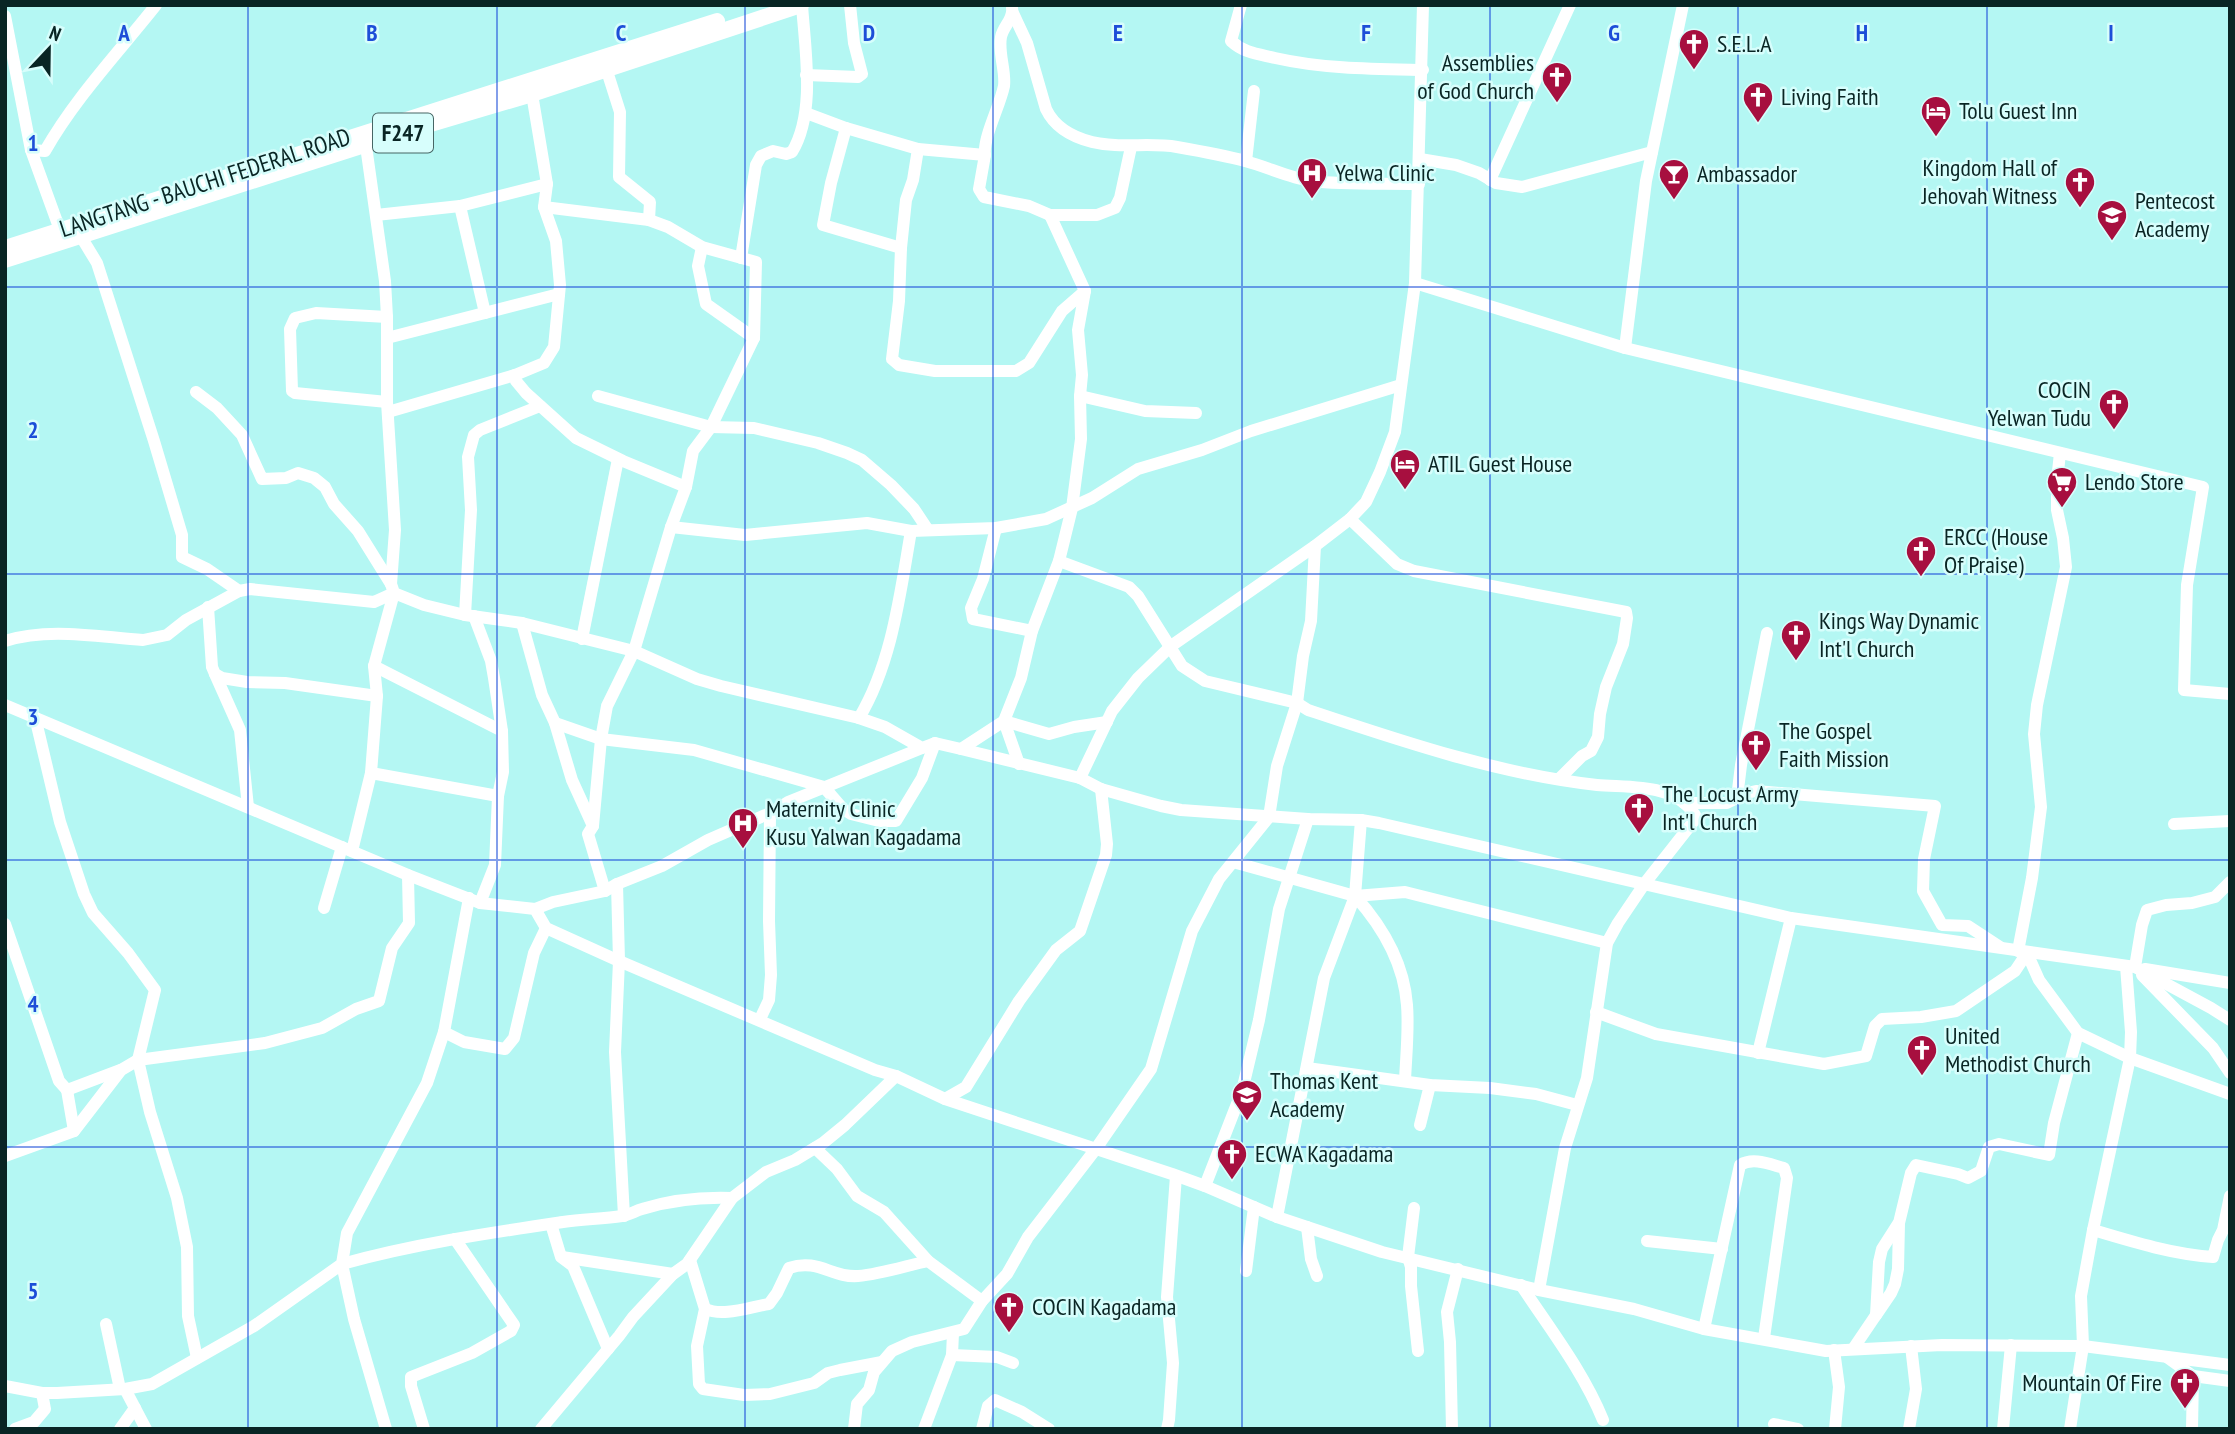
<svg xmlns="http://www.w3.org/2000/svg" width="2235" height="1434" viewBox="0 0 2235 1434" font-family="'PT Sans Narrow',sans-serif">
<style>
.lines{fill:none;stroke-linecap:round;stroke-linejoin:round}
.minor{stroke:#fff;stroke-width:12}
.major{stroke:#fff;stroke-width:16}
.grid{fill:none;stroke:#1d4ed8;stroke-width:2;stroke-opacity:0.55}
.labels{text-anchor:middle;stroke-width:5;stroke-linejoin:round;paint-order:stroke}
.shield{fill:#d7fefc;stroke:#476665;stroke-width:2}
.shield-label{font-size:23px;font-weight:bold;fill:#092524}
.poi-label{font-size:24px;fill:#092524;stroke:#d7fefc;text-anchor:start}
.street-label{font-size:24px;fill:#092524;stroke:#d7fefc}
.grid-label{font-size:23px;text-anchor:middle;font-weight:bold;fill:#1d4ed8;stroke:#d7fefc;stroke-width:5;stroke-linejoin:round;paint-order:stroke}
</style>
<rect width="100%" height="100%" fill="#b4f7f3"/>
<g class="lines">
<g class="minor">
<path d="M1241 5 1231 41C1244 53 1258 54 1275 58 1324 69 1373 69 1423 70"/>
<path d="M1013 13 1027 43 1046 109C1055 128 1072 137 1092 142 1120 149 1149 142 1177 147 1200 151 1223 155 1245 161 1268 167 1289 178 1312 181 1345 185 1385 183 1419 184"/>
<path d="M5 16 31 150 60 230"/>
<path d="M606 68 620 112 619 177 650 202 649 220"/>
<path d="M806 75 858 77 862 74 854 43 850 5"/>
<path d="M806 113 846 128 918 149 985 155C983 137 1000 106 1004 86 1006 71 998 53 1001 37 1003 26 1014 19 1012 8"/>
<path d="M846 128 831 183 823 225 901 248"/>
<path d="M366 146 385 281 387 317V402L395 530 391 584 394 593 424 605 465 615 522 623 634 651 697 679 721 686 859 718 885 727 922 748 935 743 961 749 1080 778 1101 789 1161 806 1181 810 1308 819 1361 820 1379 823 1791 918 2135 967 2211 1008 2230 1020"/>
<path d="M918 149 913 180 906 200 901 248 899 301 892 359 899 365 935 371H1016L1029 363 1062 311 1085 291"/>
<path d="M31 150 45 151C75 98 118 53 156 5"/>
<path d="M985 155 979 189 984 197 1029 206 1050 215H1097L1115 208 1120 198 1131 147"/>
<path d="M1420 159 1456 165 1479 173 1496 183 1522 187 1652 152"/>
<path d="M1246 161 1254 91"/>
<path d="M1490 180 1570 5"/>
<path d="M460 206 485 313"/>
<path d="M544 207 649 220 668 227 702 247 756 262 754 338 711 427 693 451 686 487 671 527 634 651 607 706 601 739 593 826"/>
<path d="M376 215 460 206 547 184"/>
<path d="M80 235 97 263 154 441 182 535V557L207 569 239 591"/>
<path d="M702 247 698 266 706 304 754 338"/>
<path d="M741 258 756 165 761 156 773 151 786 154 792 152C816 112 805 50 802 5"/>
<path d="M1415 283 1625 348 2203 487 2187 585 2184 690 2230 694"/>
<path d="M387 338 559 294"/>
<path d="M1625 348 1646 181 1683 5"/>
<path d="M515 375 516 381 526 393 576 438 623 461 686 487"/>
<path d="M196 392 217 408 242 435 262 479 286 478 298 473 314 478 325 487 334 504 358 531 391 584"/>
<path d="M598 396 711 427 754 428 818 443 847 453 862 460 891 485 914 509 928 530"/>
<path d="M1080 396 1145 411 1196 413"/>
<path d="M387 402 295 393 292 391 290 329 295 318 316 313 387 317"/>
<path d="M388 412 515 375 544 363 554 347 560 285 556 241 544 207 547 184 532 94"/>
<path d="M1350 519 1397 564 1414 571 1626 612 1627 618 1623 644 1606 687 1600 714 1598 737 1591 751 1582 756 1559 779"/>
<path d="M671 527 745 535 867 523 911 531 996 528 1046 519 1092 498 1138 469 1202 450 1251 431 1401 385"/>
<path d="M996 528 983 579 971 608 973 619 1032 631"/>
<path d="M1059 561 1129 587 1138 596 1182 666 1205 681 1297 703 1308 710C1401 741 1498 774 1597 785 1630 788 1674 783 1695 815L1693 822 1645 883 1618 923 1607 943 1587 1078 1565 1148 1539 1290"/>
<path d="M208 607 212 667 215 674 222 678 247 682 285 683 377 696"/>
<path d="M465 615 471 510 468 457 474 435 480 430 540 406"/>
<path d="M474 616 491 661 494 678 502 731 503 772 498 796 495 865 480 903"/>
<path d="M522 623 542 695 555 723 572 780 593 826 588 834 605 891"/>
<path d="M582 639 618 459"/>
<path d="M5 641C49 627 98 637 143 640L167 635 186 620 239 591 250 589 374 602 394 593"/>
<path d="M374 666 502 731"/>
<path d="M215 674 240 730 248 807"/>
<path d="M5 705 408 875 480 903 535 909 546 928 619 961 875 1070 896 1076 945 1099 1172 1174 1205 1186 1277 1217 1382 1252 1539 1290 1634 1309 1704 1329 1826 1351 1942 1345 2083 1346 2230 1365"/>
<path d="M35 717 60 822 84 894 93 913 128 953 155 990 138 1060 150 1112 177 1198 187 1247 188 1316 197 1358"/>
<path d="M859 718C892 663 900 594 911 531"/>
<path d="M1004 721 1049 734 1074 727 1107 722"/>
<path d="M1004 721 1019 764"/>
<path d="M555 723 601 739 694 750 824 787 843 809 851 814 879 821H896L922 778 935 743"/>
<path d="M961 749 1004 721 1021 678 1032 631 1059 561 1072 508 1081 439 1080 396 1082 375 1078 330 1085 291 1050 215"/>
<path d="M371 773 498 796"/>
<path d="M1080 778 1112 711 1138 678 1171 646 1315 546 1350 519 1366 502 1380 472 1395 432 1415 283 1423 5"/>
<path d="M1737 798 1741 765 1767 633"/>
<path d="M1684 803H1727L1747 793 1756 791 1935 806 1924 859 1923 891 1942 925 1968 926 2000 947"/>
<path d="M2174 824 2230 821"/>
<path d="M352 851 371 773 377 696 374 666 394 593"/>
<path d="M1233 862 1355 896 1405 892 1607 943"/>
<path d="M617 884 619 961 615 1052 624 1216"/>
<path d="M1355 896C1382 926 1404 964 1407 1005 1409 1030 1406 1056 1405 1081"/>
<path d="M324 908 342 847"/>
<path d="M535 909 553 902 605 891 617 884 662 866 708 840 770 813 788 802 922 748"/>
<path d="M5 924 59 1081 67 1090 120 1070"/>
<path d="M2018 951 2032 878 2041 807 2034 734 2037 705 2066 567 2063 538 2057 510V481L2060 453"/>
<path d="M2027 953 2039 980 2078 1033 2130 1058 2230 1094"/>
<path d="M2135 967 2142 925 2147 910 2166 905 2192 903 2215 897 2230 882"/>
<path d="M2145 969 2230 983"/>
<path d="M2142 975 2213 1048 2230 1073"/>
<path d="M1596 1012 1656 1034 1824 1064 1866 1056 1875 1026 1882 1019 1921 1017 1956 1011 2015 971 2027 953"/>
<path d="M760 1019 769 1000 771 975 769 921 770 813"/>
<path d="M444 1032 464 1042 505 1049 514 1038 534 953 546 928"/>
<path d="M1758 1053 1791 918"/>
<path d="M1307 1068 1430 1085 1490 1088 1536 1094 1577 1105"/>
<path d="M67 1090 74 1131"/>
<path d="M945 1099 966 1087 1019 1001 1056 950 1080 931 1106 855 1107 844 1101 789"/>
<path d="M1420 1125 1430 1085"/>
<path d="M815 1148 837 1169 857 1196 884 1212 928 1261 982 1301"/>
<path d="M5 1156 74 1131 121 1070 138 1060 265 1043 322 1028 356 1009 379 1001 392 948 409 923 408 875"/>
<path d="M1205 1186 1242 1091 1259 1020 1279 909 1308 819"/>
<path d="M1414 1208 1408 1257 1411 1267V1286L1418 1351"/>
<path d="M1277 1217 1324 978 1355 896 1361 820"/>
<path d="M551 1224 561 1257 573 1266 608 1349"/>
<path d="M1307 1227 1311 1259 1317 1276"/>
<path d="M2093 1230C2133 1242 2172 1254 2213 1257L2218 1240 2223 1230 2230 1196"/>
<path d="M1647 1241 1722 1249"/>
<path d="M562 1257 673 1274"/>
<path d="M690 1260 705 1309 697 1346 699 1384 703 1389 744 1395 770 1394 814 1383 828 1373 840 1370 882 1362"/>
<path d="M1246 1271 1254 1207"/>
<path d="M1521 1285C1550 1329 1583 1371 1603 1420"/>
<path d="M705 1309C724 1317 749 1307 769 1304L777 1293 789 1268C818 1258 832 1278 858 1276 881 1274 905 1266 928 1261"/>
<path d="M1876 1315 1891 1293 1895 1284 1898 1269 1899 1223 1911 1173 1916 1165 1958 1174 1968 1178 1981 1171 1989 1147 1999 1144 2049 1155 2054 1123 2078 1033"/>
<path d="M106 1324 120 1389"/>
<path d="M1704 1329 1740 1165C1753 1157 1769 1164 1784 1168L1787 1178 1764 1338"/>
<path d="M1853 1349 1876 1315 1879 1262 1882 1249 1898 1224"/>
<path d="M1834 1350 1839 1387 1835 1429"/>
<path d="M952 1355 997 1357 1013 1363"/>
<path d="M2168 1358 2193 1376 2192 1429"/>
<path d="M2193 1376 2230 1381"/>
<path d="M5 1386 42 1393H57L125 1389 152 1384 254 1326 342 1264 347 1233 427 1083 444 1032 469 898"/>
<path d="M125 1389 146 1429"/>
<path d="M1774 1424 1798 1429"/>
<path d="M15 1429 34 1422 45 1409 42 1393"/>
<path d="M120 1429 135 1408"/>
<path d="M386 1429 354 1319 342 1264C414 1244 489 1233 563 1222 583 1219 603 1219 622 1216 629 1215 635 1211 642 1209 671 1200 703 1197 732 1198"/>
<path d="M424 1429 411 1386V1377L472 1353 511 1331 514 1325 455 1239"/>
<path d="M541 1429 619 1336 633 1317 673 1274 687 1264 732 1198 766 1172 795 1160 823 1143 845 1125 896 1076"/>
<path d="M854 1429 857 1404 869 1390 874 1372 892 1351 912 1342 964 1329 982 1301 1007 1274 1028 1237 1095 1150 1151 1069 1192 931 1219 879 1269 817 1277 766 1297 703 1303 656 1311 621 1315 546"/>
<path d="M924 1429 952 1355 953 1333"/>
<path d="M982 1429 988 1406 995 1400 1022 1412 1049 1429"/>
<path d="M1167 1429 1169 1420 1173 1363 1167 1297 1176 1176"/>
<path d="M1452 1429 1450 1342 1447 1312 1458 1269"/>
<path d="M1909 1429 1916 1389 1911 1346"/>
<path d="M2003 1429 2011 1345"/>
<path d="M2070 1429 2083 1346 2081 1296 2093 1230 2130 1058 2131 1032 2126 966"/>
</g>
<g class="major">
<path d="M5 248 717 21"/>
<path d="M5 260 427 125 532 94 801 5"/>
</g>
</g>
<path class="grid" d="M248 5V1429M497 5V1429M745 5V1429M993 5V1429M1242 5V1429M1490 5V1429M1738 5V1429M1987 5V1429M5 287H2230M5 574H2230M5 860H2230M5 1147H2230"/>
<defs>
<g id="church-pin" transform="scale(1.575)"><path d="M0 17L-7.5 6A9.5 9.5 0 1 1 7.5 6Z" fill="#a70f3f" stroke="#d7fefc"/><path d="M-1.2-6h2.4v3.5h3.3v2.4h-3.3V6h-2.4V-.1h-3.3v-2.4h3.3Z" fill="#fff"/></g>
<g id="hotel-pin" transform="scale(1.575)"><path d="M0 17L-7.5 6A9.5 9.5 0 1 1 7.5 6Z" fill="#a70f3f" stroke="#d7fefc"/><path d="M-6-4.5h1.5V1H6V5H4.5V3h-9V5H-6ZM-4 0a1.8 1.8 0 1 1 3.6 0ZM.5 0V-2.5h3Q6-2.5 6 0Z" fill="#fff"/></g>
<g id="hospital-pin" transform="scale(1.575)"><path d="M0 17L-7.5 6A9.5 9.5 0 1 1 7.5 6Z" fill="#a70f3f" stroke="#d7fefc"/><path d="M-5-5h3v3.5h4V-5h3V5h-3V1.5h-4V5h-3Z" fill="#fff"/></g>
<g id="bar-pin" transform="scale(1.575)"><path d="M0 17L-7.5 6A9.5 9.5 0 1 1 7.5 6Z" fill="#a70f3f" stroke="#d7fefc"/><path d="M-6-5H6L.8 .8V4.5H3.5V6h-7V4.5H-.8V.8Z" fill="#fff"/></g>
<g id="school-pin" transform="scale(1.575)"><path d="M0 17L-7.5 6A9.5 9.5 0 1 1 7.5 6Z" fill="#a70f3f" stroke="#d7fefc"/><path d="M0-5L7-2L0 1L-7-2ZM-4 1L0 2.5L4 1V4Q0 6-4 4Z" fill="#fff"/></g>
<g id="supermarket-pin" transform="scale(1.575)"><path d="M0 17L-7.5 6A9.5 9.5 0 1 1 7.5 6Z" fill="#a70f3f" stroke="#d7fefc"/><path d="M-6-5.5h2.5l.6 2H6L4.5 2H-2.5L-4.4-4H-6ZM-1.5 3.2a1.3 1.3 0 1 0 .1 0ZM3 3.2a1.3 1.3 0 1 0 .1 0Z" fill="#fff"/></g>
</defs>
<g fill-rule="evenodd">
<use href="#church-pin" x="1694" y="44"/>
<use href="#church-pin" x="1557" y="77"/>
<use href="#church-pin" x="1758" y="97"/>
<use href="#hotel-pin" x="1936" y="111"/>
<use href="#hospital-pin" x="1312" y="173"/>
<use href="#bar-pin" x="1674" y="174"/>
<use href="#church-pin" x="2080" y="182"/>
<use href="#school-pin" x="2112" y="215"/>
<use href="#church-pin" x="2114" y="404"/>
<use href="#hotel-pin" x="1405" y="464"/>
<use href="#supermarket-pin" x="2062" y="482"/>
<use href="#church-pin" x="1921" y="551"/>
<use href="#church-pin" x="1796" y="635"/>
<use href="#church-pin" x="1756" y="745"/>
<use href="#church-pin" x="1639" y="808"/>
<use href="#hospital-pin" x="743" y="823"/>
<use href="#church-pin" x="1922" y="1050"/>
<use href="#school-pin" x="1247" y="1095"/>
<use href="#church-pin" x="1232" y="1154"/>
<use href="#church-pin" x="1009" y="1307"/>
<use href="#church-pin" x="2185" y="1383"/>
</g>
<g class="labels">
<rect class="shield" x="373" y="113.5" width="60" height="39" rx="5"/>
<g class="shield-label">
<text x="403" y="141">F247</text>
</g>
<g class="poi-label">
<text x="1717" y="52">S.E.L.A</text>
<text x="1534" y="71" text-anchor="end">Assemblies<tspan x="1534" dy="28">of God Church</tspan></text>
<text x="1781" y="105">Living Faith</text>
<text x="1959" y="119">Tolu Guest Inn</text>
<text x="2057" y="176" text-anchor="end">Kingdom Hall of<tspan x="2057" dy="28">Jehovah Witness</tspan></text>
<text x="1335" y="181">Yelwa Clinic</text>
<text x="1697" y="182">Ambassador</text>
<text x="2135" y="209">Pentecost<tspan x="2135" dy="28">Academy</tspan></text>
<text x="2091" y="398" text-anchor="end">COCIN<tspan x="2091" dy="28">Yelwan Tudu</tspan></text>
<text x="1428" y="472">ATIL Guest House</text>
<text x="2085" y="490">Lendo Store</text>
<text x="1944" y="545">ERCC (House<tspan x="1944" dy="28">Of Praise)</tspan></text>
<text x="1819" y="629">Kings Way Dynamic<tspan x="1819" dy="28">Int'l Church</tspan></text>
<text x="1779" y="739">The Gospel<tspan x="1779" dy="28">Faith Mission</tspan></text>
<text x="1662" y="802">The Locust Army<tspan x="1662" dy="28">Int'l Church</tspan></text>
<text x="766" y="817">Maternity Clinic<tspan x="766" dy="28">Kusu Yalwan Kagadama</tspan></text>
<text x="1945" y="1044">United<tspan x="1945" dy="28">Methodist Church</tspan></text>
<text x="1270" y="1089">Thomas Kent<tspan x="1270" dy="28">Academy</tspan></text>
<text x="1255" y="1162">ECWA Kagadama</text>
<text x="1032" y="1315">COCIN Kagadama</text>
<text x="2162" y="1391" text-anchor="end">Mountain Of Fire</text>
</g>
<g class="street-label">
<text transform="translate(205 183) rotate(-18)" y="8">LANGTANG - BAUCHI FEDERAL ROAD</text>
</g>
</g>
<g class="grid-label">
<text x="124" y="41">A</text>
<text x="372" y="41">B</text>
<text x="621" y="41">C</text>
<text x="869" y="41">D</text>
<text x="1118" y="41">E</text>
<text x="1366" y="41">F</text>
<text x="1614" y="41">G</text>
<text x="1862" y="41">H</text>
<text x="2111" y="41">I</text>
<text x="33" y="151">1</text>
<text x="33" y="438">2</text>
<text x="33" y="725">3</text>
<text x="33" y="1012">4</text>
<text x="33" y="1299">5</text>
</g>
<rect width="2235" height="1434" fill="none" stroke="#092524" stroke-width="14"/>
<g transform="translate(49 49) rotate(22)" stroke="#d7fefc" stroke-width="5" paint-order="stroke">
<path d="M0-5L12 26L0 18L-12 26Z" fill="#092524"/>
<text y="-10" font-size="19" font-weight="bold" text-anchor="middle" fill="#092524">N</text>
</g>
</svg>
